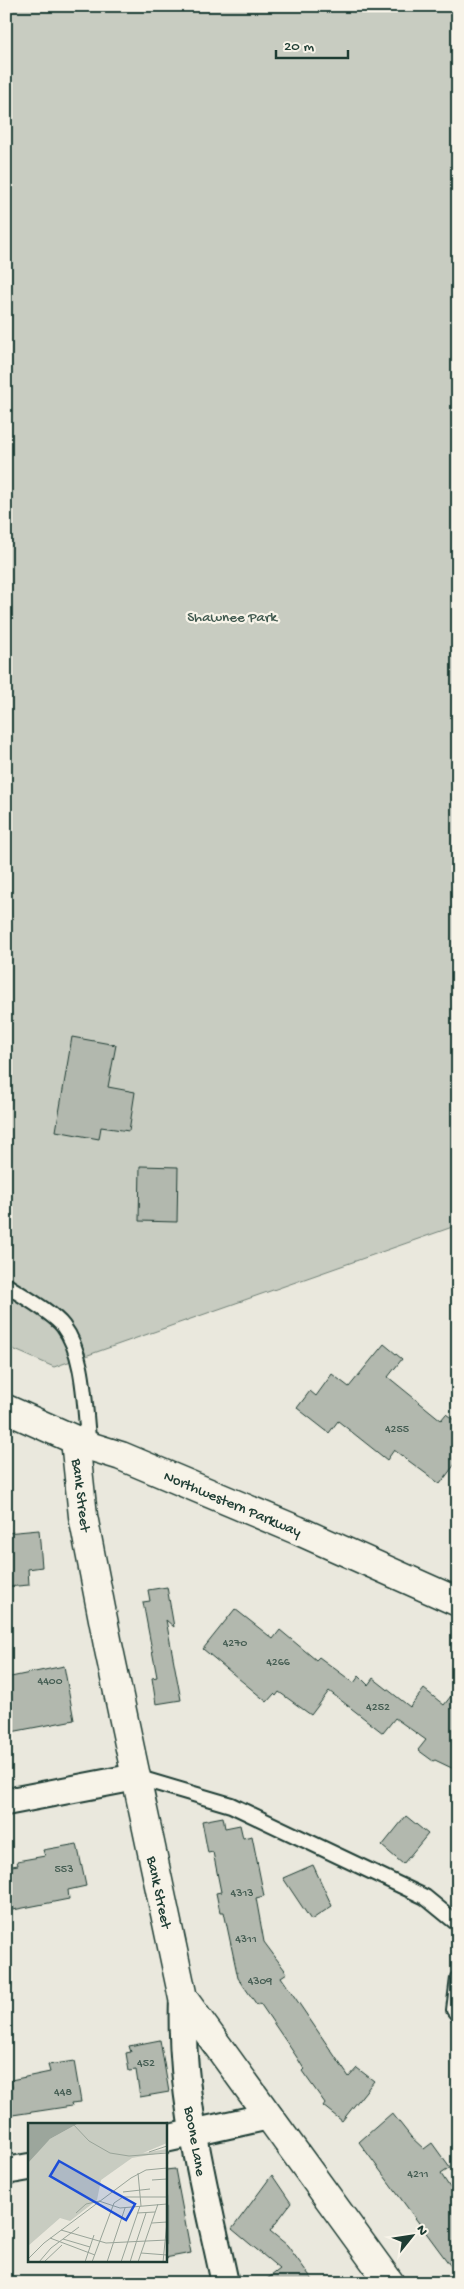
<svg xmlns="http://www.w3.org/2000/svg" width="464" height="2289" viewBox="0 0 464 2289" font-family="'Gochi Hand',sans-serif">
<style>
.green{fill:#c8ccc1;stroke:#74847a}
.building{fill:#b2b8ae;stroke:#1f3d34}
.lines{fill:none;stroke-linecap:round;stroke-linejoin:round}
.lane-casing{stroke:#1f3d34;stroke-width:18}
.street-casing{stroke:#1f3d34;stroke-width:30}
.secondary-casing{stroke:#1f3d34;stroke-width:31}
.lane{stroke:#f7f3e8;stroke-width:14}
.street{stroke:#f7f3e8;stroke-width:26}
.secondary{stroke:#f7f3e8;stroke-width:28}
.labels{text-anchor:middle;stroke-width:4.5;stroke-linejoin:round;paint-order:stroke}
.number-label{font-size:12px;fill:#445c52}
.park-label{font-size:15px;fill:#415a50;stroke:#f7f3e8}
.street-label{font-size:15px;fill:#1f3d34;stroke:#f7f3e8}
.inset-road{fill:none;stroke:#99a499;stroke-width:1}
.view{fill:#1d4ed8;fill-opacity:0.15;stroke:#1d4ed8;stroke-width:2.5}
.inset-edge{fill:none;stroke:#1f3d34;stroke-width:2.5}
</style>
<rect width="100%" height="100%" fill="#eae8dd"/>
<filter id="ink" filterUnits="userSpaceOnUse"><feTurbulence type="fractalNoise" baseFrequency=".02" numOctaves="2"/><feDisplacementMap in="SourceGraphic" scale="10" xChannelSelector="R" yChannelSelector="G"/><feConvolveMatrix kernelMatrix="1 2 1 2 8 2 1 2 1" color-interpolation-filters="sRGB"/></filter>
<g filter="url(#ink)">
<path class="green" d="M6 6H458V1225L54 1367 6 1346Z"/>
<g class="building">
<path d="M72 1037 116 1045 108 1087 135 1092 129 1131 101 1127 99 1139 56 1131Z"/>
<path d="M140 1166 178 1167 177 1222 139 1221Z"/>
<path d="M384 1344 402 1359 388 1377 441 1420 446 1414 458 1423V1460L440 1484 394 1450 387 1460 338 1421 329 1433 297 1408 310 1391 316 1396 332 1374 349 1387Z"/>
<path d="M39 1530 42 1567 28 1569 29 1585 6 1587V1533Z"/>
<path d="M167 1587 174 1627 166 1620 181 1700 156 1704 152 1678 157 1677 143 1602 150 1601 148 1590Z"/>
<path d="M235 1609 273 1639 280 1630 316 1660 319 1657 354 1683 359 1676 368 1685 373 1678 410 1707 424 1689 444 1705 458 1687V1771L435 1760 433 1761 418 1750 426 1740 395 1718 383 1733 329 1691 311 1715 279 1692 276 1696 274 1694 267 1702 203 1649Z"/>
<path d="M64 1666 74 1720 6 1733V1678Z"/>
<path d="M406 1816 428 1834 403 1864 382 1846Z"/>
<path d="M223 1817 225 1828 240 1825 243 1838 252 1836 264 1896 256 1898 264 1942 287 1973 281 1977 349 2077 357 2068 374 2081 342 2121 323 2106 325 2103 302 2071 304 2069 296 2056 260 2003 257 2005 238 1978 224 1912H220L216 1893 221 1892 213 1852 208 1853 202 1821Z"/>
<path d="M77 1844 86 1886 68 1890 69 1899 13 1910 6 1867 18 1865 17 1861 45 1856 43 1850Z"/>
<path d="M313 1865 332 1906 311 1920 283 1878Z"/>
<path d="M160 2040 169 2092 140 2097 136 2070 129 2071 126 2053 131 2052 129 2046Z"/>
<path d="M74 2061 81 2102 71 2103 72 2106 6 2116V2088L12 2087 11 2080 50 2072 48 2065Z"/>
<path d="M392 2113 411 2137 424 2149 432 2143 450 2168 441 2174 458 2200V2276L359 2142Z"/>
<path d="M175 2169 191 2253 165 2258V2170Z"/>
<path d="M272 2175 291 2203 270 2231 287 2245 315 2283H262L280 2269 232 2229Z"/>
</g>
<g class="lines">
<g class="lane-casing">
<g id="lane">
<path d="M6 1285C21 1295 52 1312 63 1326 86 1356 84 1409 89 1446"/>
<path d="M136 1777 231 1805 425 1897 458 1924"/>
<path d="M458 1978 454 2010 458 2015"/>
</g>
</g>
<g class="street-casing">
<g id="street">
<path d="M6 1802 136 1777"/>
<path d="M183 1998C179 2095 205 2189 225 2283"/>
<path d="M165 2139 269 2116"/>
<path d="M6 2171 29 2167"/>
</g>
</g>
<g class="secondary-casing">
<g id="secondary">
<path d="M6 1409 89 1446 121 1456 297 1530 458 1602"/>
<path d="M75 1440 83 1516 108 1645 183 1998 390 2283"/>
</g>
</g>
<use href="#lane" class="lane"/>
<use href="#street" class="street"/>
<use href="#secondary" class="secondary"/>
</g>
</g>
<g class="labels">
<g class="number-label">
<text x="397" y="1432">4255</text>
<text x="235" y="1646">4270</text>
<text x="278" y="1665">4266</text>
<text x="50" y="1684">4400</text>
<text x="378" y="1710">4252</text>
<text x="64" y="1872">553</text>
<text x="242" y="1896">4313</text>
<text x="246" y="1942">4311</text>
<text x="260" y="1984">4309</text>
<text x="146" y="2066">452</text>
<text x="63" y="2095">448</text>
<text x="418" y="2177">4211</text>
</g>
<g class="park-label">
<text x="232" y="621">Shawnee Park</text>
</g>
<g class="street-label">
<text transform="translate(82 1495) rotate(83)" y="5">Bank Street</text>
<text transform="translate(233 1503) rotate(23)" y="5">Northwestern Parkway</text>
<text transform="translate(160 1892) rotate(78)" y="5">Bank Street</text>
<text transform="translate(196 2141) rotate(80)" y="5">Boone Lane</text>
</g>
</g>
<g transform="translate(28 2123)">
<rect width="139" height="139" fill="#eae8dd"/>
<path d="M51 0H139V20L115 30 139 26V29L104 35 73 57 69 77 42 98 32 95 0 123V38L22 16Z" fill="#c8ccc1"/>
<path d="M0 0H51L22 16 0 40Z" fill="#9ca69c"/>
<path class="inset-road" d="M44 0 61 18 82 30 101 33 139 30M121 29 139 23M110 50 113 83M124 57 139 56M95 69 122 66M71 78 92 85 139 81M48 90 58 81 72 78M109 90 127 89M124 100 139 99 135 139M33 107 78 120 139 117M22 115 67 132M35 116 62 124M108 120 118 90M113 130 139 132M0 136 16 120 103 55 118 47 139 45M11 139 23 125 51 104M16 139 34 122M57 139 66 112M64 139 86 80 95 74H139M79 139 97 85M93 139 112 83M102 139 108 120M110 139 130 81"/>
<path class="view" d="M31 38 107 81 98 97 22 53Z"/>
<rect width="139" height="139" class="inset-edge"/>
</g>
<rect width="464" height="2289" fill="none" stroke="#f7f3e8" stroke-width="25"/>
<rect x="12" y="12" width="439" height="2264" fill="none" stroke="#1f3d34" stroke-width="2" filter="url(#ink)"/>
<g transform="translate(412 2236) rotate(60)" stroke="#f7f3e8" stroke-width="4" paint-order="stroke">
<path d="M0-4L9 19L0 12L-9 19Z" fill="#1f3d34"/>
<text y="-8" font-size="14" font-weight="bold" text-anchor="middle" fill="#1f3d34">N</text>
</g>
<path d="M276 50v8h72v-8" fill="none" stroke="#1f3d34" stroke-width="2.5"/>
<text x="284" y="50" font-size="15" fill="#1f3d34" stroke="#f7f3e8" stroke-width="4" paint-order="stroke">20 m</text>
</svg>
